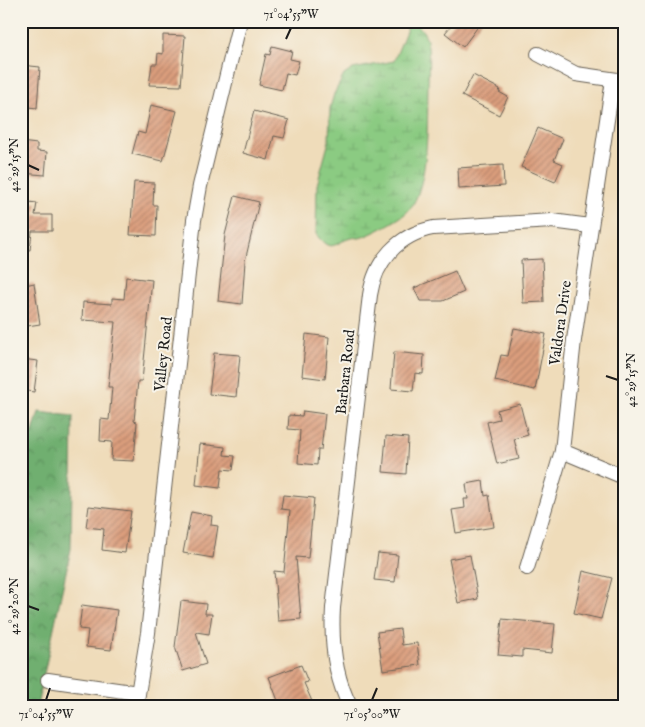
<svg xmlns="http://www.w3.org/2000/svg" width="645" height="727" viewBox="0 0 645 727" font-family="'IM FELL English',serif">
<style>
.forest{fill:url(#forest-crowns);stroke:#466646}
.wetland{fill:url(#wetland-marsh);stroke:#54744f}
.building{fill:url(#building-hatch)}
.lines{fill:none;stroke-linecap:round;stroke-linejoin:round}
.street-casing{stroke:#665f53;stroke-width:16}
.street{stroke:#fff;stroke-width:14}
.ticks{fill:none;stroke:#1c1c1c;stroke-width:2}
.labels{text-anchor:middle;stroke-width:4;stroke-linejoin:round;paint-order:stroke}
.street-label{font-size:15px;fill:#1c1c1c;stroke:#f7f3e8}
.neatline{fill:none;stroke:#1c1c1c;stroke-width:2}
.ticks-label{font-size:12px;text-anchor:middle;fill:#1c1c1c}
</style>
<defs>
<pattern id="forest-crowns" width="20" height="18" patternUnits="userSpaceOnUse" patternTransform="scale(1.25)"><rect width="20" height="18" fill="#70af70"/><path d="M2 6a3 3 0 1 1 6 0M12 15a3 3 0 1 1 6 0" fill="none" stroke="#5b8e5b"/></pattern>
<pattern id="wetland-marsh" width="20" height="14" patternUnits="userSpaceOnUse" patternTransform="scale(1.25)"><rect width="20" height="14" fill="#8bcb82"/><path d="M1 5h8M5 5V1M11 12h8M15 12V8" fill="none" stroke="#77ae70"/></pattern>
<pattern id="building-hatch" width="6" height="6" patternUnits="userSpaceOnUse" patternTransform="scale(1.25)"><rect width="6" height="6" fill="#db9e7d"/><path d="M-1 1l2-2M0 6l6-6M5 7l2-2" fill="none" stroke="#b18066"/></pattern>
</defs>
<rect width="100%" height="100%" fill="#f7f3e8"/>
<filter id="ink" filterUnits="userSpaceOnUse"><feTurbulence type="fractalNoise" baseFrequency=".02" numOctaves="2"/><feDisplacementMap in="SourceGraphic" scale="10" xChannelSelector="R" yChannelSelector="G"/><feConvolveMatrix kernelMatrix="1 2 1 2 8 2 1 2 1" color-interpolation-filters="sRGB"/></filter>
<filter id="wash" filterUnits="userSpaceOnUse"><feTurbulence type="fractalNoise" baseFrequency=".0096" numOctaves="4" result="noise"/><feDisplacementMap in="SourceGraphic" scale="20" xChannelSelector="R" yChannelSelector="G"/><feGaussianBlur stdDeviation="1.12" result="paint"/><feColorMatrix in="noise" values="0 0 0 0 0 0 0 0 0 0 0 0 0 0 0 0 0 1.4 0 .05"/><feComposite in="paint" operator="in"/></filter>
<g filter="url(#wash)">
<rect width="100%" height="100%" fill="#efdcba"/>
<path class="forest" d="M39 412 73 416 71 549 37 706H21V470Z"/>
<path class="wetland" d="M410 21 415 22C420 28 426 33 427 41 430 55 428 72 428 87 427 118 430 185 409 210 403 218 367 237 359 238 357 238 354 237 352 238 335 241 332 256 316 234L317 185 329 141 330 108 334 94 344 75 353 69 394 61Z"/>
<g id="blocks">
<g class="building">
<path d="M455 21H482L463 47 445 33Z"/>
<path d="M163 35 185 36 181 86 149 85 152 64H157L158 53 163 54Z"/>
<path d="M272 46 292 51 290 59 299 61 295 75 286 73 282 90 259 85 266 54 270 55Z"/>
<path d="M21 65 40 67 37 108 21 106Z"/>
<path d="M473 75 500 89 499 92 508 97 499 115 462 96Z"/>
<path d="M151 105 177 111 163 161 132 154 138 132 145 134Z"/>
<path d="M254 111 289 120 284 138 274 136 268 160 243 153Z"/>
<path d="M538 128 563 139 554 160 563 164 555 182 521 167Z"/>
<path d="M21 142 37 144V151L47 152 45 175 21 173Z"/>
<path d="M503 165 504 186 459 189 458 168Z"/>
<path d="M134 182 154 183 153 205H157L156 236 130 235Z"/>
<path d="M235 196 259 202 245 261 242 304 218 301 225 235Z"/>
<path d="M21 201 37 203 35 215H52V231H32L30 250 21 249Z"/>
<path d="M542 259 544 302 523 303 521 260Z"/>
<path d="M455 271 464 292 443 301H420L414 288Z"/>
<path d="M126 277 152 280 142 381H138L134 421 137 422 134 461 111 460 112 442 100 441 101 419 109 420 112 387H108L115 322 82 320 83 302 112 304V298L124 299Z"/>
<path d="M34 283 40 324 21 327V286Z"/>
<path d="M514 328 546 334 535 390 495 381 501 355 508 356Z"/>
<path d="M306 334 329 337 325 379 302 376Z"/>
<path d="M394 352 424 355 423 374 415 373 413 391 391 389Z"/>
<path d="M214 353 240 355 236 397 209 394Z"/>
<path d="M21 359 38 361 34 392 21 390Z"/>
<path d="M520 404 528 435 514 439 519 459 497 464 487 422 499 419 497 410Z"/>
<path d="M303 411 325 414 321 450H318L317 465 298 463 300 430 288 429 289 415 302 416Z"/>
<path d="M386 436 408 438 406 474 383 472Z"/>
<path d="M200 444 225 447 224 455 235 456 233 470 222 469 220 488 196 485Z"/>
<path d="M483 481 485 496 489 495 494 527 456 533 452 510 465 508 464 499H468L466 484Z"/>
<path d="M283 495 314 498 308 558 296 557 301 619 278 621 274 571 284 572 290 510 281 509Z"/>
<path d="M89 506 131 511 125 553 102 550 104 529 86 527Z"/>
<path d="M191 512 212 516 211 525 218 526 213 558 183 553Z"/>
<path d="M378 553 398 555 395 582 374 580Z"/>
<path d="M470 555 478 599 458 603 449 559Z"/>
<path d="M583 571 612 578 601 619 574 613Z"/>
<path d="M181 601 206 604 205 614H212L209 634 196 632 206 664 183 671 175 647Z"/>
<path d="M82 605 117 610 111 650 86 647 88 630 79 629Z"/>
<path d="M502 619 555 624 552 653 522 650V657L498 655Z"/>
<path d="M400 629 402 645 417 643 420 665 383 670 377 632Z"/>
<path d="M301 665 308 682 304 683 314 706H280L269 677Z"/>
</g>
</g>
</g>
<g filter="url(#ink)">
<use href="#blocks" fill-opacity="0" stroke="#665f53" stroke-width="1"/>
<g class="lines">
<g class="street-casing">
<g id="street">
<path d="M538 54 576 74 624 81"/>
<path d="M562 451 624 477"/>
<path d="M527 568 562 451 574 340 613 80"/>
<path d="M48 680 138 693"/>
<path d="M136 706 148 633 194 220 200 186 240 21"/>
<path d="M350 706C334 675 331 642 333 608L370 295C375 261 398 235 433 228L552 221 590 226"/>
</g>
</g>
<use href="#street" class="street"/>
</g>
</g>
<path class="ticks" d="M286 39 291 28M28 165 39 170M606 376 618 380M28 606 39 610M46 700 50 688M372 700 377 688"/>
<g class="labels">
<g class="street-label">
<text transform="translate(560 323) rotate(-82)" y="5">Valdora Drive</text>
<text transform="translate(163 354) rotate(-84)" y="5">Valley Road</text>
<text transform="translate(345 372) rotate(-84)" y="5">Barbara Road</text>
</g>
</g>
<rect width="645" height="727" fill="none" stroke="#f7f3e8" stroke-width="55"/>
<rect x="28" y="28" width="590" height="672" class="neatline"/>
<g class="ticks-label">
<text x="291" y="18">71°04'55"W</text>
<text transform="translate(14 165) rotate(-90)" y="4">42°29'15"N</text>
<text transform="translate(631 380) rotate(-90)" y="4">42°29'15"N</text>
<text transform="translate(14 606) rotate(-90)" y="4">42°29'20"N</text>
<text x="46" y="718">71°04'55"W</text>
<text x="372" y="718">71°05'00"W</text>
</g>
</svg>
